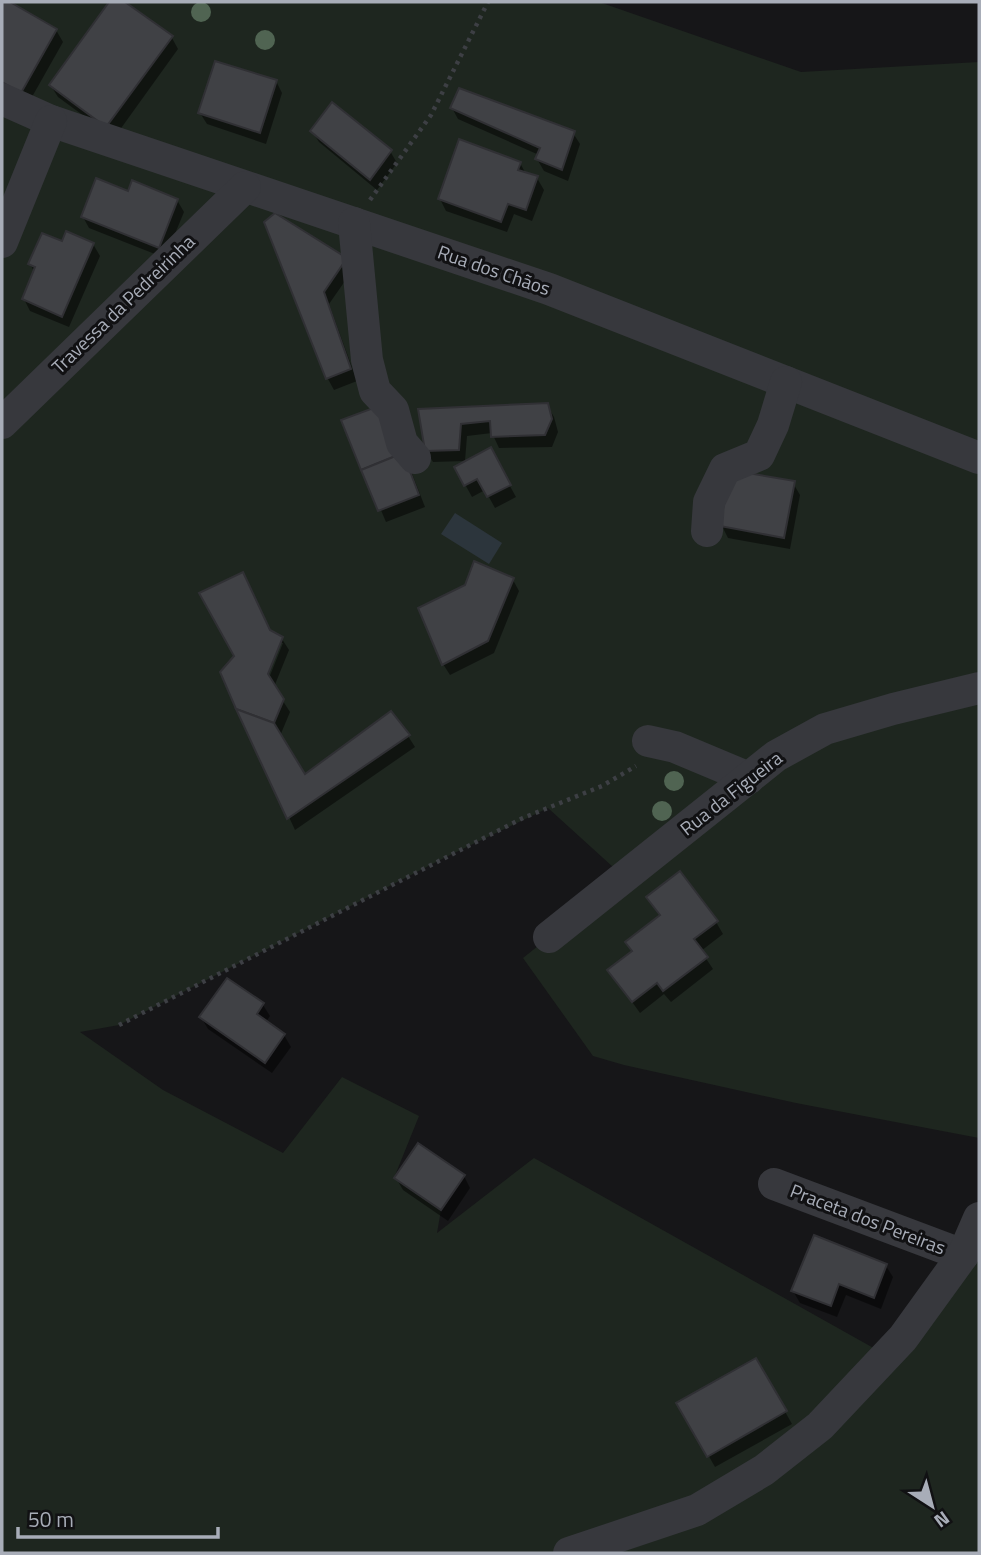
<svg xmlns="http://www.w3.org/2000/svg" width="981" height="1555" viewBox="0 0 981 1555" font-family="'Titillium Web',sans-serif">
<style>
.green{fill:#1e261f}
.water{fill:#2c353c}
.shadow{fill:#0007;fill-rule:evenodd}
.building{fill:#404145;stroke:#303034;stroke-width:2}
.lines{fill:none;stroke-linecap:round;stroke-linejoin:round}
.path{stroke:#3d3f44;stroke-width:4.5;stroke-dasharray:3.5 5;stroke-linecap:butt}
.street{stroke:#37383d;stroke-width:32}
.tree{fill:#506452}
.labels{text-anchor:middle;stroke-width:6;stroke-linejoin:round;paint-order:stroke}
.street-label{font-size:19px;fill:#a8adb8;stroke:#111113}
</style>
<rect width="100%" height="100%" fill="#161618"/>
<path class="green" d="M2 2H599L801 72 979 62V1138L796 1103 624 1065 593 1056 523 958 624 877 548 808 446 857 119 1025 80 1032 163 1090 283 1153 342 1077 419 1116 394 1178 441 1210 437 1233 534 1158 886 1355 979 1218V1553H2Z"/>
<path class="water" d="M455 513 502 543 489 564 441 534Z"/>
<g class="shadow">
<path d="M2 2H7L56 30 63 42 28 104 2 89Z"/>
<path d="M111 2H122L172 38 178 49 114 138 58 97 51 86Z"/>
<path d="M276 81 282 93 266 144 207 124 200 113Z"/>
<path d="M452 108 573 133 580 144 568 181 544 171 537 159 539 155 458 119Z"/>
<path d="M312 131 390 151 397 163 377 190 319 142Z"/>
<path d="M520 163 526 174 537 178 544 190 532 221 514 214 507 232 446 211 440 199Z"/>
<path d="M129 193 177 200 184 212 165 258 89 228 83 217Z"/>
<path d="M266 223 352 271 329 304 357 381 334 390 328 379Z"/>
<path d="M63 243 93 244 100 256 69 327 30 311 24 299 35 273 30 264Z"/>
<path d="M547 405 554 417 558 432 552 447 499 448 492 433 467 436 465 461 433 462 426 450 420 410Z"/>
<path d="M390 417 425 507 386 522 343 421Z"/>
<path d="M490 450 516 497 495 508 485 490 472 497 456 468Z"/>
<path d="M793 483 800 495 790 549 728 538 722 526Z"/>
<path d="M513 580 519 591 494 653 450 675 443 664Z"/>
<path d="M270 632 282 639 289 650 274 687 290 712 280 736 304 776 408 736 415 747 295 830 222 672ZM279 643H283L267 683 263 682Z"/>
<path d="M716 922 723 934 701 951 713 969 671 1002 664 994 640 1013 610 971 633 953 627 943Z"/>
<path d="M227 980 263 1005 270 1016 266 1022 284 1035 291 1047 272 1073 208 1029 201 1017Z"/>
<path d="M464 1176 470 1188 448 1221 403 1190 396 1178Z"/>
<path d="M886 1266 893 1277 881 1309 846 1295 837 1317 800 1303 793 1291Z"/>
<path d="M756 1360 792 1424 715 1467 679 1404Z"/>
</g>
<g class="building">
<path d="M2 2H10L57 29 21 93 2 82Z"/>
<path d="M109 2H125L173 36 106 127 49 85Z"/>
<path d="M215 61 277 80 260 133 198 113Z"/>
<path d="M459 88 575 131 562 170 535 159 540 148 450 108Z"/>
<path d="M332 102 392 150 370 180 310 131Z"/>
<path d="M459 139 521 162 518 170 538 176 526 210 508 204 501 222 438 199Z"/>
<path d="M96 178 128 191 132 180 178 199 159 248 81 217Z"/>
<path d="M275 213 347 258 324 292 351 369 326 379 264 222Z"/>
<path d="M66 231 94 243 62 317 22 299 35 267 28 264 42 233 62 241Z"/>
<path d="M548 403 552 419 545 435 491 437 490 421 461 424 459 450 425 451 418 409Z"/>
<path d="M384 404 403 453 361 470 341 420Z"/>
<path d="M491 447 511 485 487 497 477 479 464 486 454 467Z"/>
<path d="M403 453 419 495 378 511 361 470Z"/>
<path d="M730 470 795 481 784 538 720 526Z"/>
<path d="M474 561 514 578 488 641 442 665 418 608 465 585Z"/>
<path d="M243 572 270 630 283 637 268 674 284 699 274 723 236 709 220 672 234 656 199 593Z"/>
<path d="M236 709 274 723 305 774 391 711 410 735 287 819Z"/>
<path d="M680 871 718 921 694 939 708 957 663 991 657 983 632 1002 607 970 632 951 625 942 660 915 646 897Z"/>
<path d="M227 978 264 1003 257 1014 285 1034 265 1063 199 1017Z"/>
<path d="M418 1143 465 1175 441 1210 394 1178Z"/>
<path d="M814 1235 887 1264 874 1298 839 1284 831 1306 791 1291Z"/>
<path d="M756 1358 787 1411 707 1457 676 1403Z"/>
</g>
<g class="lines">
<g class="path">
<path d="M370 200 431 115 488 2"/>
<path d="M119 1025 523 818 602 786 636 766"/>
</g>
<g class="street">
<path d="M2 99 51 121 549 289 979 458"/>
<path d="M354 223 367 360 375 391 393 410 402 443 415 458"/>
<path d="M2 242 51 121"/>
<path d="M2 423 245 187"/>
<path d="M707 531 709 502 725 469 759 455 773 425 786 382"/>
<path d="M648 741 675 747 749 778"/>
<path d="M549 937 776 756 825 729 893 709 979 688"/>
<path d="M774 1184 963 1255"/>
<path d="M569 1553 697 1510 764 1470 820 1426 903 1338 963 1255 979 1218"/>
</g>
</g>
<g class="tree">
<circle cx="201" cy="12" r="10"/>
<circle cx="265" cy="40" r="10"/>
<circle cx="674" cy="781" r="10"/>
<circle cx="662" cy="811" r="10"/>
</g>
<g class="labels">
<g class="street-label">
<text transform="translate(494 270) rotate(19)" y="7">Rua dos Chãos</text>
<text transform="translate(123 304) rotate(-44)" y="7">Travessa da Pedreirinha</text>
<text transform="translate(731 793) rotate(-38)" y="7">Rua da Figueira</text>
<text transform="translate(868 1219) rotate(21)" y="7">Praceta dos Pereiras</text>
</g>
</g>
<rect width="981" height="1555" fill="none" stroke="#a8adb8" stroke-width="7"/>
<g transform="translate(932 1506) rotate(144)" stroke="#111113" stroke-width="5" paint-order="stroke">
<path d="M0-5L12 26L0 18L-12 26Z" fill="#a8adb8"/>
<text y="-10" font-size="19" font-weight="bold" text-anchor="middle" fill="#a8adb8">N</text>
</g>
<path d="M18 1527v10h200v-10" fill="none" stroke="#a8adb8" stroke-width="3.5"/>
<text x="28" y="1527" font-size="21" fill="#a8adb8" stroke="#111113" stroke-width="5" paint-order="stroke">50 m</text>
</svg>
